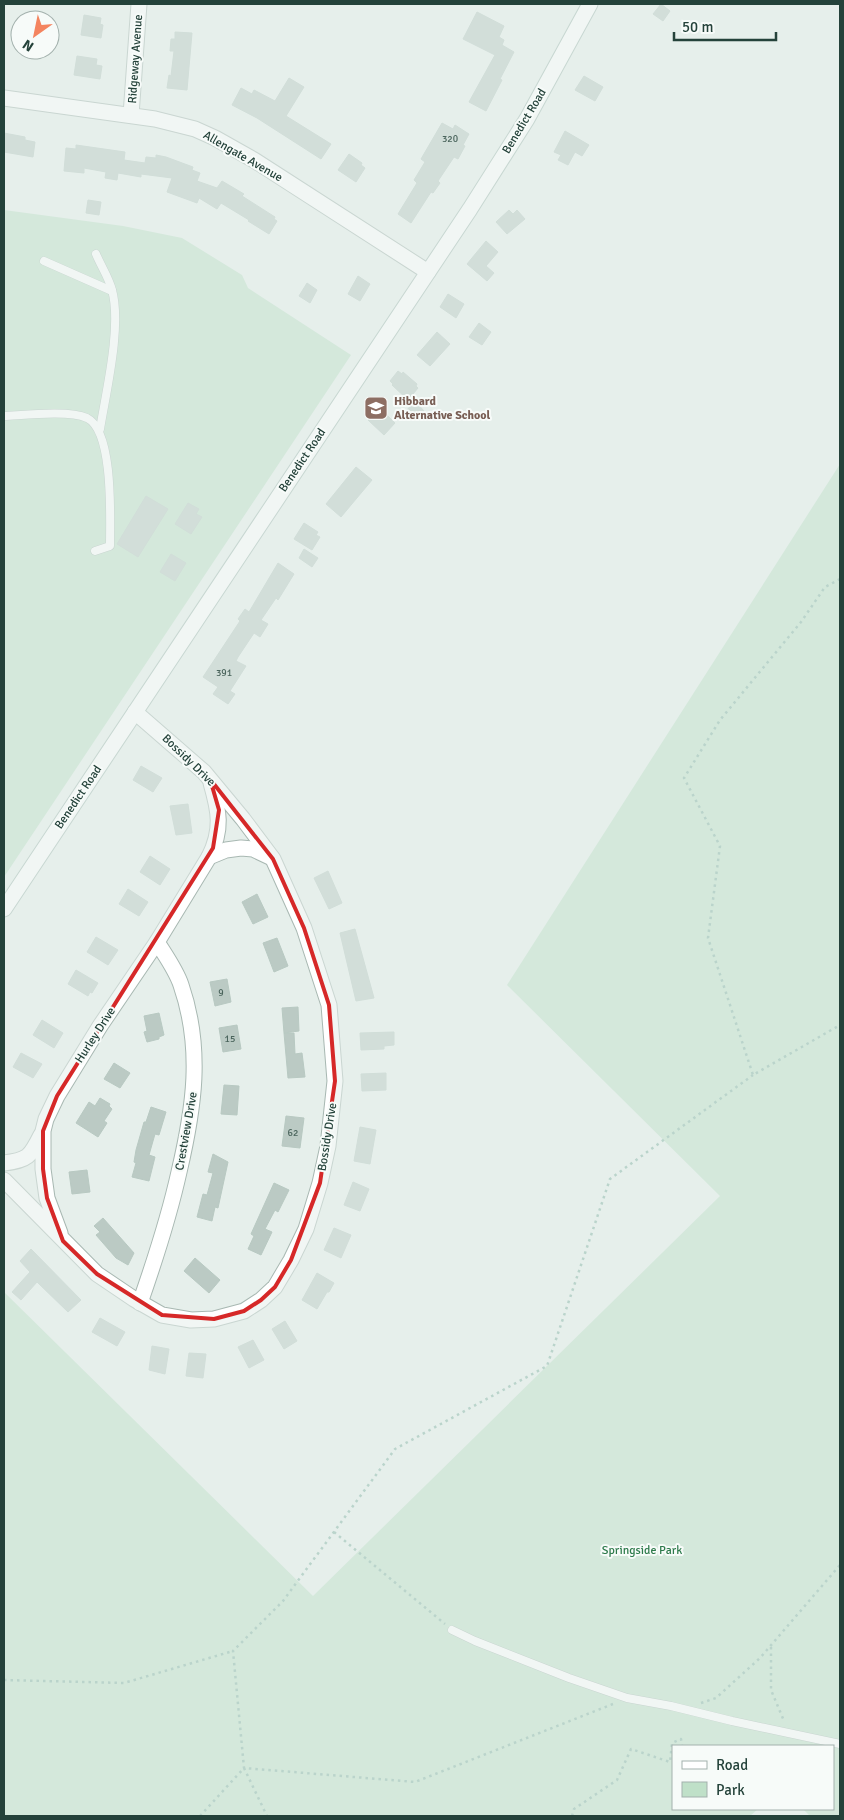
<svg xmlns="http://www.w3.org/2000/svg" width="844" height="1820" viewBox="0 0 844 1820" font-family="Signika,sans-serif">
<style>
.green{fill:#bfe0c8}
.building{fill:#bbcac4;stroke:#b8c9c2}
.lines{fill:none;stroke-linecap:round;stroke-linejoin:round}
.lane-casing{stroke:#a8b8b2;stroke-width:9}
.street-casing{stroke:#a8b8b2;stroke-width:17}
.secondary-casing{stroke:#a4bbb3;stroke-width:17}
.path{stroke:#86b3a5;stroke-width:2.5;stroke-dasharray:2.5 4;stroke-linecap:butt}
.lane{stroke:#fff;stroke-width:8}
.street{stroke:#fff;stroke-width:15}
.secondary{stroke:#fff;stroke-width:15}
.marked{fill:none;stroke:#d62828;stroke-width:4;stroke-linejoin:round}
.labels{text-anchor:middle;stroke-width:4;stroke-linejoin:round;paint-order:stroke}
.number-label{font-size:10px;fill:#4a645c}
.street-label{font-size:12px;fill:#24423a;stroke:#f7fbf9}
.education-label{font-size:12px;font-weight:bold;fill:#785e54;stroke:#f7fbf9;text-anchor:start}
.park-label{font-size:12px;fill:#2d7a4b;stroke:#f7fbf9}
</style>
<rect width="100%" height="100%" fill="#e6efeb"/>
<g class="green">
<path d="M4 210 123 226 182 238 242 275 248 288 351 355 4 877Z"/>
<path d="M840 464V1816H810L803 1809H833V1746H673V1809H758L750 1816H4V1292L313 1596 720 1196 507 985Z"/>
</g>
<g class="building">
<path d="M661 4 670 11 663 21 653 14Z"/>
<path d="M477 12 504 26 499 37 504 40 502 45 514 52 500 79 502 80 486 111 469 102 495 55 463 39Z"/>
<path d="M84 15 101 18 100 24 103 25 101 38 81 35Z"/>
<path d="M175 32 192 33 187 90 167 88 169 75 171 76 174 51H170L171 39H175Z"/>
<path d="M77 56 97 59 96 65 102 66 100 79 74 75Z"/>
<path d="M584 76 603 87 595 101 575 90Z"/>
<path d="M289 78 304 87 286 116 331 144 321 159 257 118 232 105 241 88 252 94 254 90 275 101Z"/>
<path d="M442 123 453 129 455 125 469 134 463 145 465 146 458 159 454 157 438 181 440 183 433 193 431 192 411 223 398 214 417 183 414 180 425 162 421 159Z"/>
<path d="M565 131 589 145 582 156 575 152 568 165 558 160 561 155 554 152Z"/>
<path d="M4 133 25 137V140L35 142 33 157 4 152Z"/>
<path d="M76 145 125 152 124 160 145 163 146 157 156 158V155L166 157 193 167 192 170 200 173 197 181 217 188 222 181 244 194 242 196 275 217 274 219 277 221 269 234 248 221 249 220 221 203 217 209 199 198 197 203 167 192 172 178 141 174V177L118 173 117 180 105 178 106 172 84 168V173L64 171 66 148 76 149Z"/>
<path d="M349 154 362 163 361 165 365 168 356 182 338 170Z"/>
<path d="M88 200 101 202 99 215 86 213Z"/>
<path d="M509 210 513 214 517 210 525 219 507 234 496 222Z"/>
<path d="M486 241 498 252 486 266 494 273 487 281 467 264Z"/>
<path d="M358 276 370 284 360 301 348 294Z"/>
<path d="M307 283 317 290 310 303 299 296Z"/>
<path d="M448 294 464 304 456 318 440 307Z"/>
<path d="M479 323 491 332 482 345 469 337Z"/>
<path d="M437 332 450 344 430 366 417 355Z"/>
<path d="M398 371 402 374 403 372 417 384 416 386 418 388 408 400 392 385 393 384 390 381Z"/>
<path d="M415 401 424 411 415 420 406 411Z"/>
<path d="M374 406 378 410 380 408 395 423 384 435 368 420 370 419 366 415Z"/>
<path d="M356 467 372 480 341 517 326 504Z"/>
<path d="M146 496 168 509 138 557 117 544Z"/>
<path d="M188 503 199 509 196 514 202 517 191 534 175 524Z"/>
<path d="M304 523 318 532 316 535 320 537 312 550 294 539Z"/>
<path d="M304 549 318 558 312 567 299 558Z"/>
<path d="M171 554 186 563 175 581 160 572Z"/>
<path d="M278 563 294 574 278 600 276 598 261 620 268 624 260 637 254 633 238 657 236 661 246 666 230 691 235 694 228 704 213 694 218 687 203 677 240 621 238 619 245 609 249 612Z"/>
<path d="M141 766 162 778 153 792 133 780Z"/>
<path d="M188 804 192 833 176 835 170 806Z"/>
<path d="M150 856 170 869 160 885 140 872Z"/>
<path d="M328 871 342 903 329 909 314 878Z"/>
<path d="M128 889 148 902 139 916 119 904Z"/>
<path d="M257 894 268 917 253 924 242 902Z"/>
<path d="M355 929 374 998 356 1001 340 933Z"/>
<path d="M96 937 118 950 108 965 87 952Z"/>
<path d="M277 938 288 966 274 972 263 943Z"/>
<path d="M76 970 98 983 92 993 90 992 88 996 68 984Z"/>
<path d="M227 979 231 1002 215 1006 210 982Z"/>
<path d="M298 1007 299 1031 284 1033 282 1008Z"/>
<path d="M159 1013 164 1035 159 1037V1039L147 1042 144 1032 147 1031 144 1016Z"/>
<path d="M42 1020 63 1033 54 1048 33 1035Z"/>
<path d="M237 1025 241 1049 223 1052 219 1028Z"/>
<path d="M394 1032V1045L384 1046V1049L361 1050 360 1033Z"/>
<path d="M284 1033H294L295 1054 302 1053 305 1077 288 1078Z"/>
<path d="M21 1053 42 1064 33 1078 13 1067Z"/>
<path d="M114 1063 130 1073 120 1088 104 1079Z"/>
<path d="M386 1073V1090L362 1091 361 1074Z"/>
<path d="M224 1085 239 1086 237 1115 221 1114Z"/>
<path d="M100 1098 110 1104 109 1106 112 1109 104 1121 107 1123 98 1137 76 1123 89 1102 95 1106Z"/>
<path d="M151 1107 166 1112 159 1135 155 1134 149 1155 155 1157 149 1181 132 1177 136 1163 134 1162 136 1150 144 1122H146Z"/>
<path d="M286 1116 304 1118 300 1148 282 1146Z"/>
<path d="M360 1127 376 1130 370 1164 354 1161Z"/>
<path d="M213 1154 228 1162 218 1208 215 1207 212 1221 197 1217 203 1194 207 1195 213 1173 208 1172Z"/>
<path d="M87 1170 90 1192 72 1194 69 1172Z"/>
<path d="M353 1182 369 1189 360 1211 344 1205Z"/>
<path d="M274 1183 289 1190 278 1212 275 1210 265 1229 272 1232 261 1255 248 1249 254 1236 251 1234Z"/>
<path d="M103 1218 134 1253 128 1265 116 1258 96 1235 100 1232 94 1226Z"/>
<path d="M334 1228 351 1235 341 1258 324 1250Z"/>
<path d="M31 1249 81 1300 68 1312 37 1282 21 1300 12 1292 30 1272 20 1261Z"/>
<path d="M195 1258 220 1280 209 1293 184 1271Z"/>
<path d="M317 1273 334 1283 329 1292H327L317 1309 302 1300Z"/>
<path d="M100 1318 125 1332 117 1346 92 1332Z"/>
<path d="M285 1321 297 1341 284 1349 272 1329Z"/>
<path d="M253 1340 264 1360 249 1368 238 1347Z"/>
<path d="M152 1346 169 1349 165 1374 149 1370Z"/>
<path d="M189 1353 206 1354 203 1378 186 1376Z"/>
</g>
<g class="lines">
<g class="lane-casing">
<g id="lane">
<path d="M96 254C101 266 109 278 112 290 122 326 106 392 100 429"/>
<path d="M44 261 112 291"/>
<path d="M4 416C25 415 69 410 87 418 114 431 110 519 110 546L95 551"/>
<path d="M452 1630 475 1641 569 1678 627 1698 671 1706 732 1721 840 1744"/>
</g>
</g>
<g class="street-casing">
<g id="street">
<path d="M4 98 155 119 195 129 215 138 254 160 428 272"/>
<path d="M131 115 139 4"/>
<path d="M209 857C223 829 219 811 211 783"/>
<path d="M4 1163C28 1160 30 1157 41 1135"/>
<path d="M4 1180 97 1274 134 1299 162 1315 191 1320 214 1319 244 1311 261 1300 275 1287 291 1260 306 1229 320 1183 328 1146 335 1081 329 1005 304 928 273 859 243 819 204 772 135 712"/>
<path d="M60 1233 47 1198 43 1169V1131L46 1119 57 1096 100 1026 157 942"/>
<path d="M140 1303C155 1260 169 1217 179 1172 194 1108 203 1049 181 985 176 970 165 955 157 942L209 857 226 850 241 848 253 849 272 858"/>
</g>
</g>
<g class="secondary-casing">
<path id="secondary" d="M4 909 470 209 527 119 590 4"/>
</g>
<g class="path">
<path d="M840 579 825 587 801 622 720 720 684 778 720 846 708 938 753 1075 840 1025"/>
<path d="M334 1532 445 1624"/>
<path d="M771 1647V1690L784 1721"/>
<path d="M4 1680 124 1683 233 1651"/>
<path d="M701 1703 716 1698 760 1658 840 1565"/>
<path d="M613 1704 415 1782 244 1768 233 1651 283 1601 395 1449 547 1366 610 1179 753 1075"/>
<path d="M200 1816 244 1768 267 1816"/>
<path d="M572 1816 574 1809 617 1780 631 1749 670 1762 672 1743 681 1739 682 1746"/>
</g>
<use href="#lane" class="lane"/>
<use href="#street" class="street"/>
<use href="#secondary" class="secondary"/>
</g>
<path d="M0 0H844V1820H0ZM210 779 273 859 304 928 329 1005 335 1081 320 1183 291 1260 275 1287 261 1300 244 1311 214 1319 162 1315 97 1274 63 1241 47 1198 43 1169V1131L57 1096 213 848 219 810Z" fill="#e6efeb" fill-opacity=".55" fill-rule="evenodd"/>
<path class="marked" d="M210 779 273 859 304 928 329 1005 335 1081 320 1183 291 1260 275 1287 261 1300 244 1311 214 1319 162 1315 97 1274 63 1241 47 1198 43 1169V1131L57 1096 213 848 219 810Z"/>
<defs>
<g id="school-square" transform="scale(1.25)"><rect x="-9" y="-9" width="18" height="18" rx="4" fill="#8d6e63" stroke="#f7fbf9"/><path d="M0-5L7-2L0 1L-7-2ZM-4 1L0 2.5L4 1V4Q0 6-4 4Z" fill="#fff"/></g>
</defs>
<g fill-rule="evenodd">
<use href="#school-square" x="376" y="408"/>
</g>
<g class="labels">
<g class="number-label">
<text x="450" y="142">320</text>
<text x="224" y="676">391</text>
<text x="221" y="996">9</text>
<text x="230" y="1042">15</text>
<text x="293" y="1136">62</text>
</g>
<g class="street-label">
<text transform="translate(135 59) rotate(-86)" y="4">Ridgeway Avenue</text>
<text transform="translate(524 121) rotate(-59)" y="4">Benedict Road</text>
<text transform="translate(243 156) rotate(30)" y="4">Allengate Avenue</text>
<text transform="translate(302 460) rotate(-56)" y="4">Benedict Road</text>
<text transform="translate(189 760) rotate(44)" y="4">Bossidy Drive</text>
<text transform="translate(78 797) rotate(-56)" y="4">Benedict Road</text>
<text transform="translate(95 1035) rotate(-57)" y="4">Hurley Drive</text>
<text transform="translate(186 1131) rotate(-80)" y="4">Crestview Drive</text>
<text transform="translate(327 1137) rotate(-81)" y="4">Bossidy Drive</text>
</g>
<g class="education-label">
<text x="394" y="405">Hibbard<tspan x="394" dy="14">Alternative School</tspan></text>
</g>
<g class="park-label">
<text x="642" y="1554">Springside Park</text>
</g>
</g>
<rect width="844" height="1820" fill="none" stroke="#24423a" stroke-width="10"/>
<rect x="672" y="1745" width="162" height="65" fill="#f7fbf9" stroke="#a3b1ad"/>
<rect x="682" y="1761" width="25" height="8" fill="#ffffff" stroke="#a3b1ad"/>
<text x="716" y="1770" font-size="15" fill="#24423a">Road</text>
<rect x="682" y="1782" width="25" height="15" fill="#bfe0c8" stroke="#a3b1ad"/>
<text x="716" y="1795" font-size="15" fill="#24423a">Park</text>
<g transform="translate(35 35) rotate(213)"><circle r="24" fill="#f7fbf9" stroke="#a3b1ad"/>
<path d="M0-4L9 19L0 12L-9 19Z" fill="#f4845f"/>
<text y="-8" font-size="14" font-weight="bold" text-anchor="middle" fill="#24423a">N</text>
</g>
<path d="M674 32v8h102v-8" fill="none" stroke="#24423a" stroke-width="2.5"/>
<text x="682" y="32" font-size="15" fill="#24423a" stroke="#f7fbf9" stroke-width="4" paint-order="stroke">50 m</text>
</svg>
